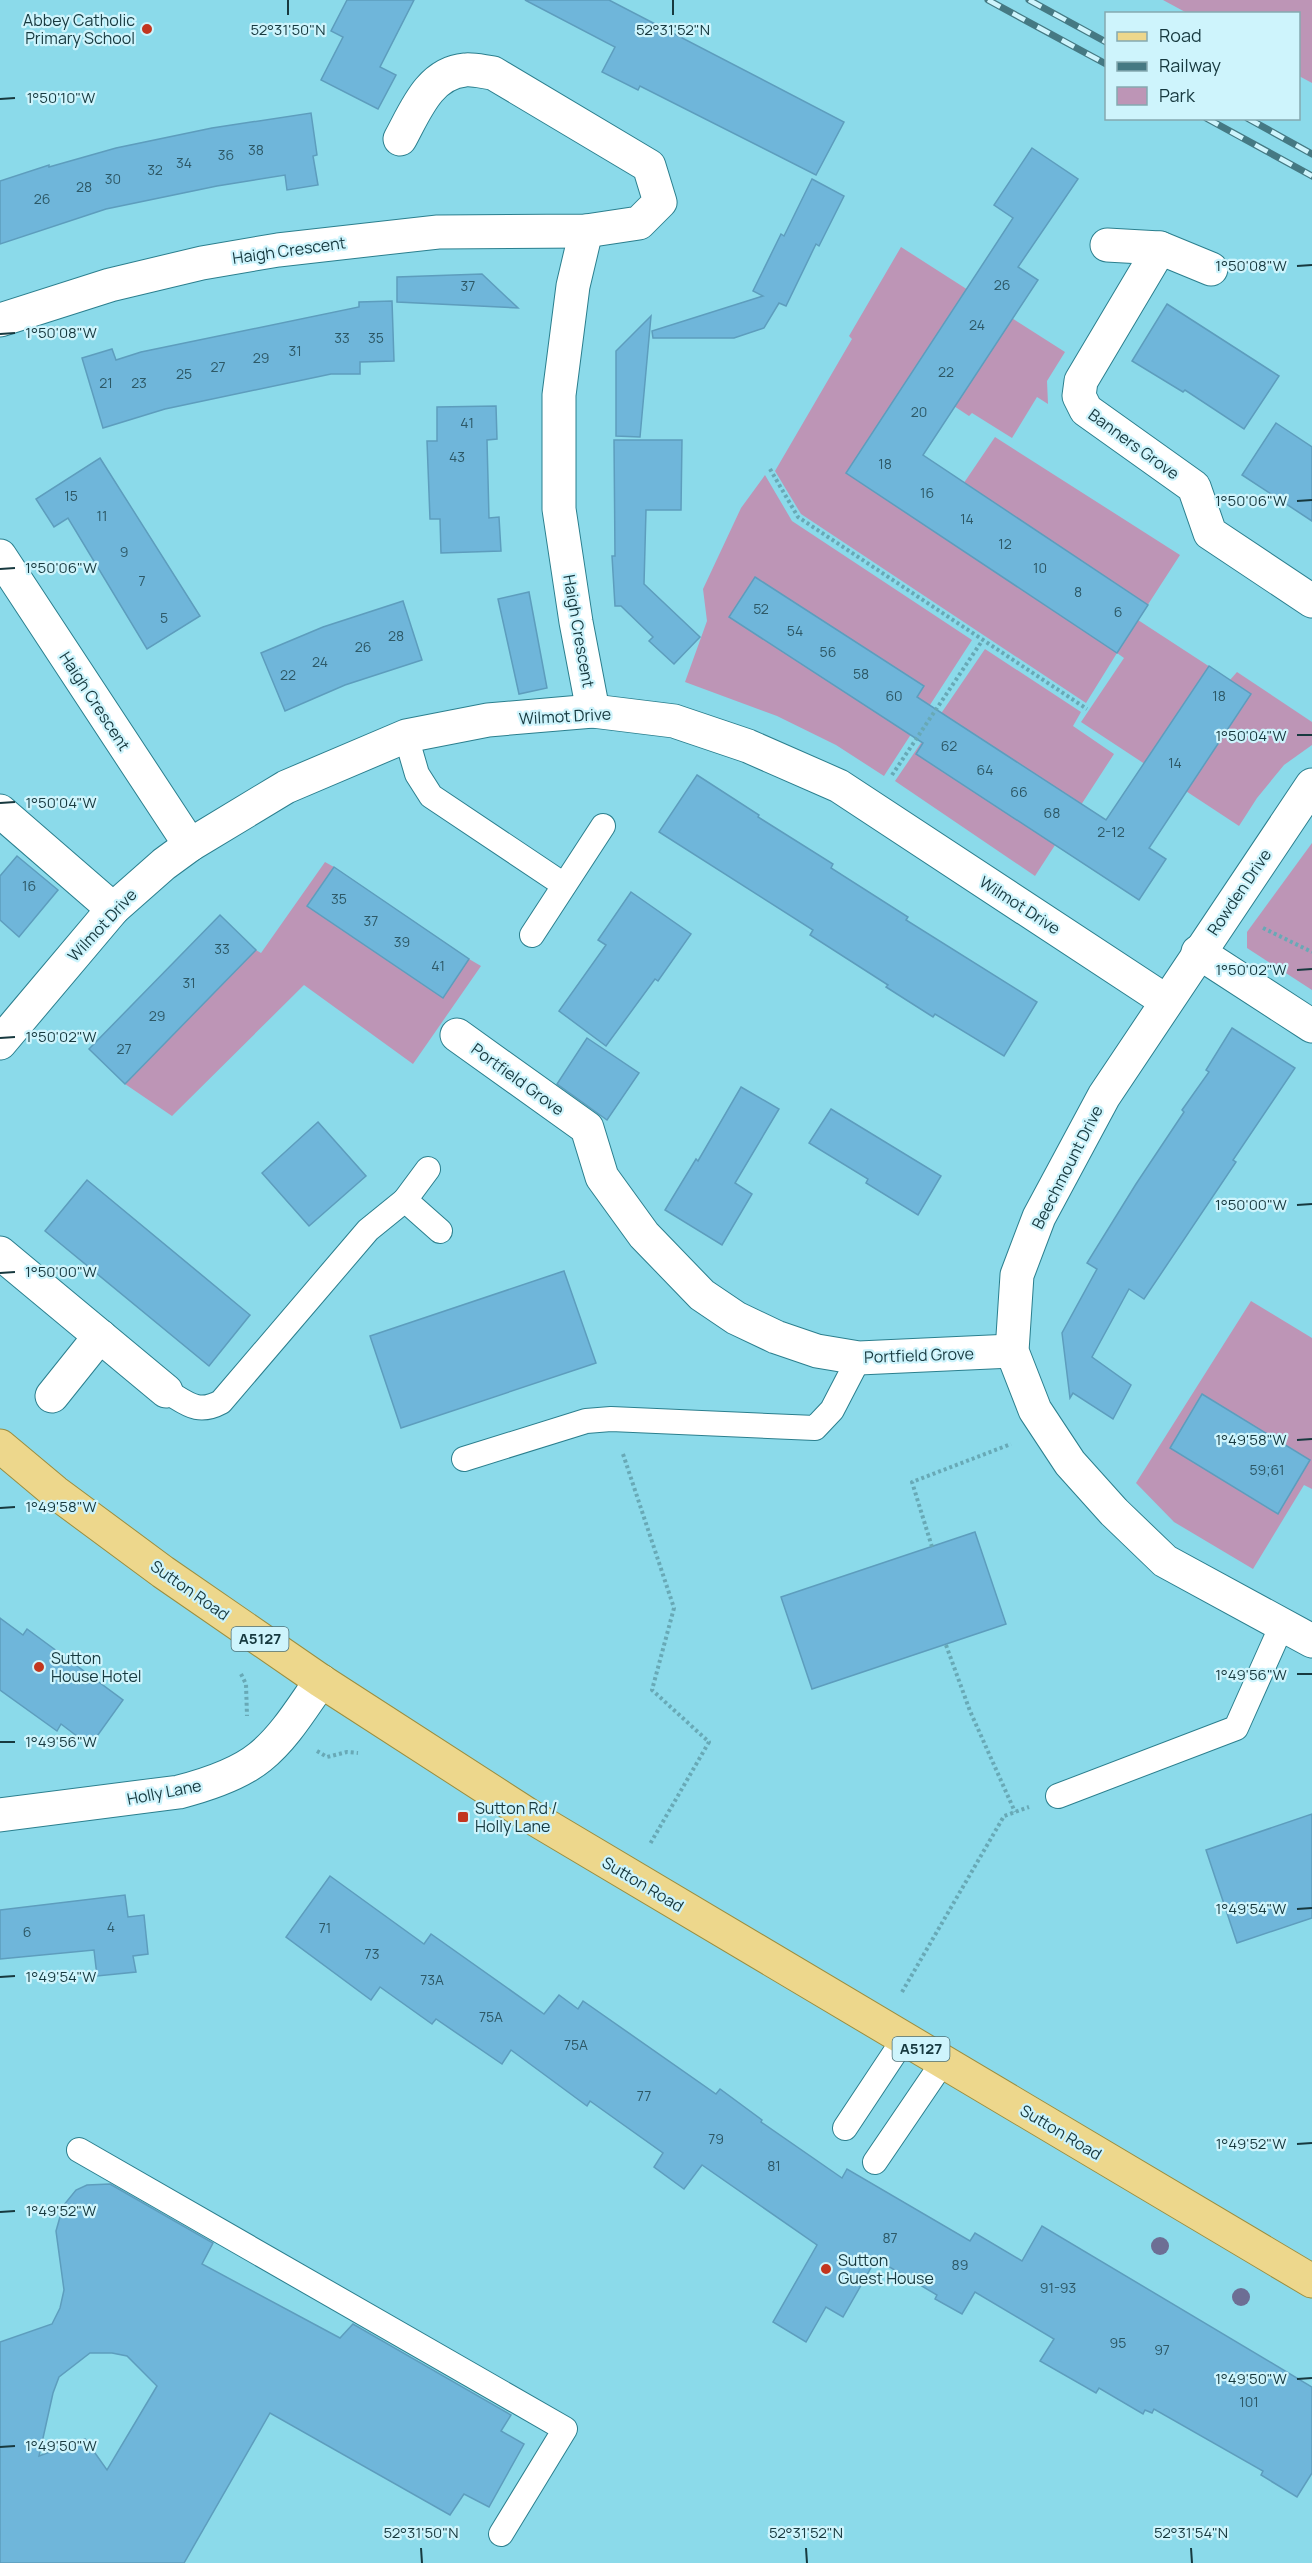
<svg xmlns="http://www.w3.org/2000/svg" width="1312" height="2563" viewBox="0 0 1312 2563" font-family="Manrope,sans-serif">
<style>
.green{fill:#bd95b6}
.building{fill:#6fb6da;stroke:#5d9dbd;stroke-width:1.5;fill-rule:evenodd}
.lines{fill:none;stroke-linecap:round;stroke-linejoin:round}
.service-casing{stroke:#2b7f8e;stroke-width:26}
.minor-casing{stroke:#2b7f8e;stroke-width:35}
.primary-casing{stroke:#9a8e40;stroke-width:35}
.path{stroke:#68a9b6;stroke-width:4;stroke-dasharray:3 3;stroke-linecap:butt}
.service{stroke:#fff;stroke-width:24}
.minor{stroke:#fff;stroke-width:33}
.primary{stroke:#edd78c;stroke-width:33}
.rail-casing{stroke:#457983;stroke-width:7}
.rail{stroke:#cef4fc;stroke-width:4.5;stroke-dasharray:14;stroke-linecap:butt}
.tree{fill:#6d6e94}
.ticks{fill:none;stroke:#17393f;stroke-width:2}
.poi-dot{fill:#c2361f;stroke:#cef4fc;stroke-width:2}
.labels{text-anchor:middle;stroke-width:4.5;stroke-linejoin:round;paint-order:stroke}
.number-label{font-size:14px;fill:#2d5866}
.shield{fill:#cef4fc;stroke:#4e7178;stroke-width:1.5}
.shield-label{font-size:15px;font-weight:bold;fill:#17393f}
.poi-label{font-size:16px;fill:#17393f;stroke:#cef4fc;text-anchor:start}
.street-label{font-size:16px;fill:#17393f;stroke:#cef4fc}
.ticks-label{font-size:15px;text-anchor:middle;fill:#17393f;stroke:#cef4fc;stroke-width:4.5;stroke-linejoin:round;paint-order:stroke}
</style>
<rect width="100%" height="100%" fill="#8bdaea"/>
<g class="green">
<path d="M1163 0H1312V83L1299 76 1298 14 1187 13Z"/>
<path d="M901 247 1065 352 1047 381 1048 404 1037 397 1012 438 972 413 969 416 910 377 847 473 932 530 995 437 1180 555 1138 620 1230 680 1237 672 1312 722V745L1284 765 1257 798 1239 826 1081 722 1124 658 1117 653 1086 703 801 514 775 471 852 339 849 336Z"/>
<path d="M765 475 792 521 972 640 884 776 836 745 777 716 685 682 707 621 703 589 741 508Z"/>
<path d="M985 649 1081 712 1073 726 1114 754 1035 876 895 781Z"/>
<path d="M1312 843V990L1247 948V932Z"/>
<path d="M325 862 334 867 307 906 443 998 469 959 481 966 413 1064 304 985 172 1116 125 1084 256 950 261 953Z"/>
<path d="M1251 1301 1312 1338V1489L1304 1485 1253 1569 1174 1522 1136 1483Z"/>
</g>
<g class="building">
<path d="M347 0H414L380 67 396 75 378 109 321 80 343 37 331 31Z"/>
<path d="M525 0H609L844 122 816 175 640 86 638 90 602 72 615 47Z"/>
<path d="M311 113 317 155 313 156 318 185 287 190 285 175 217 186 106 209 0 244V181L49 165V167L116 148 212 128Z"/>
<path d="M1032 148 1078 179 1018 267 1038 280 923 455 1148 605 1117 653 846 473 1013 218 994 205Z"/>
<path d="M812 179 844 196 819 246 816 244 786 306 779 303 764 328 734 338H653L652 331 763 296 753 291 781 234 784 236Z"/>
<path d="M482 274 518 308 397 302V277Z"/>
<path d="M392 301 394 361 360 362V374H331L165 409 103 428 82 358 112 349 116 360 141 352 359 307V302Z"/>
<path d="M1167 304 1279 376 1244 429 1185 390 1183 392 1132 361Z"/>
<path d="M651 316 640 437 616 436V351Z"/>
<path d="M496 406 497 439 487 440 489 518 499 517 501 551 441 553 440 519H430L427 441H437V407Z"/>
<path d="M1276 423 1312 447V521L1242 475Z"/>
<path d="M614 440H682L681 510H646L644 584 700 637 674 664 649 641 653 637 621 606H615L612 556H615Z"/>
<path d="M100 458 200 616 147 649 68 518 54 527 36 499Z"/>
<path d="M755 577 924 686 917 697 1106 820 1209 666 1251 694 1149 848 1166 859 1139 900 916 754 923 743 729 617Z"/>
<path d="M529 592 547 688 519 694 498 599Z"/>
<path d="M403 601 422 660 345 685 285 711 261 653 323 627Z"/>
<path d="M697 775 759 815 758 817 833 864 831 868 908 917 906 920 1037 1002 1004 1056 935 1014 933 1017 886 987 888 985 810 935 813 930 659 832Z"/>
<path d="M17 856 58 890 19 937 0 920V876Z"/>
<path d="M334 867 469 959 443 998 307 906Z"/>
<path d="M631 892 691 934 658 981 655 979 606 1046 559 1011 606 945 598 940Z"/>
<path d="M220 915 256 950 125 1084 89 1049Z"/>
<path d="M1232 1028 1295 1068 1233 1160 1236 1162 1144 1299 1129 1289 1092 1357 1131 1385 1113 1419 1073 1393 1070 1398 1062 1333 1097 1269 1087 1263 1136 1184 1184 1112 1182 1110 1209 1072 1206 1070Z"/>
<path d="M587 1038 639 1073 607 1120 557 1084Z"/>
<path d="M741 1087 779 1109 735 1183 752 1194 722 1245 665 1210 696 1159 698 1161Z"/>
<path d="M831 1109 941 1176 918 1215 866 1183 868 1179 809 1143Z"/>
<path d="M318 1122 366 1176 309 1226 262 1173Z"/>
<path d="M87 1180 250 1315 209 1366 45 1231Z"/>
<path d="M564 1271 596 1363 401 1428 370 1336Z"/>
<path d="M1202 1394 1310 1460 1278 1514 1170 1448Z"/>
<path d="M975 1532 1006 1624 812 1689 781 1597Z"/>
<path d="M0 1618 23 1635 27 1629 123 1700 90 1746 61 1724 57 1731 0 1690Z"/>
<path d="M1312 1814V1918L1237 1943 1206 1850Z"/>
<path d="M330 1876 424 1944 431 1934 544 2014 559 1995 578 2009 583 2001 716 2094 720 2089 762 2120 761 2122 842 2178 847 2169 970 2241 975 2233 1022 2261 1042 2226 1312 2387V2473L1297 2497 1261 2475 1263 2471 1154 2409 1152 2413 1145 2410 1143 2414 1099 2388 1096 2393 1040 2361 1054 2339 975 2292 962 2314 935 2299 937 2295 876 2259 843 2317 826 2307 806 2342 773 2322 817 2245 702 2165 684 2189 654 2167 663 2153 590 2101 587 2106 511 2050 502 2064 436 2019 432 2024 380 1987 371 2000 286 1937Z"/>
<path d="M125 1895 128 1917 144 1915 148 1954 133 1956 136 1972 97 1976 94 1950 0 1959V1910Z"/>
<path d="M110 2184 213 2243 202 2264 340 2338 353 2324 511 2415 501 2431 524 2444 489 2507 464 2494 450 2515 270 2413 184 2563H0V2342L52 2324 60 2308 64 2290 56 2231 63 2206 76 2190 87 2185ZM90 2353H112L127 2356 157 2386 107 2470 85 2439 39 2456 53 2393 59 2377Z"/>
</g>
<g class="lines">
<g class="service-casing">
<g id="service">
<path d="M406 736 417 774 431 796 564 885"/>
<path d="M532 935 603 826"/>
<path d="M405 1200 428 1169"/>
<path d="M166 1391C187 1403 197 1415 221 1402L368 1230 405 1200 440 1231"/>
<path d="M464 1459 586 1421 611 1419 815 1428 832 1410 859 1358"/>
<path d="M1058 1796 1236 1728 1282 1625"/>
<path d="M845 2128 904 2039"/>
<path d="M79 2150 565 2429 501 2534"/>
<path d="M875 2162 943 2062"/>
</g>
</g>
<g class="minor-casing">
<g id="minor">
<path d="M586 231 573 286 559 395V509L576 622 593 711"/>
<path d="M1107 245 1160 248 1081 381 1079 396 1086 410 1194 487 1210 533 1312 601"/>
<path d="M1160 248 1211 269"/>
<path d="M0 320 110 285 202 263 278 250 438 232 586 231 639 223 660 202 649 166 493 73C484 72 473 69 465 70 429 73 415 112 400 139"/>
<path d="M0 556 190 845"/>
<path d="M1312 785 1104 1096 1039 1217 1017 1275 1012 1351 1035 1410 1070 1463 1114 1512 1165 1561 1312 1641"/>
<path d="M0 811 113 909"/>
<path d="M1198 952 1312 1026"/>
<path d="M457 1035 587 1128 602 1177 644 1235 702 1295 736 1318 776 1337 817 1351 859 1358 1012 1351"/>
<path d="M0 1043 113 909 164 864 190 845 286 787 406 736 488 720 593 711 674 721 748 746 839 786 1166 1001"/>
<path d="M0 1253 166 1391"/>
<path d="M52 1396 100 1336"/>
<path d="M0 1815 179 1792C206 1785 238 1775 260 1757 285 1737 303 1706 321 1681"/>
</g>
</g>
<g class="primary-casing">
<path id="primary" d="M0 1446 55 1492 163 1572 321 1681 530 1816 1312 2281"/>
</g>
<g class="path">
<path d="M770 469 798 517 1087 709"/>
<path d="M892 775 982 641"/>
<path d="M1263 928 1312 952"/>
<path d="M623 1454 674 1608 652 1690 709 1742 650 1844"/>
<path d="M932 1547 912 1482 1011 1444"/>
<path d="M946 1645 970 1711 1015 1812"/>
<path d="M241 1674 246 1684 247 1716"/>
<path d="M317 1751 327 1757 347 1752 358 1753"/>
<path d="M902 1992 1004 1816 1029 1807"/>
</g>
<use href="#service" class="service"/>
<use href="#minor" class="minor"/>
<use href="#primary" class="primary"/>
<g class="rail-casing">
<g id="rail">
<path d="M988 0 1106 64"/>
<path d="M1029 0 1106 42"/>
<path d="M1206 118 1312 176"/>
<path d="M1247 118 1312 154"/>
</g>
</g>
<use href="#rail" class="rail"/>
</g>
<g class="tree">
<circle cx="1160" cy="2246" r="9"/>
<circle cx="1241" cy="2297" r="9"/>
</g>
<path class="ticks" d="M288 0V15M673 0V15M0 99 15 98M1297 266 1312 265M0 334 15 333M1297 501 1312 500M0 569 15 568M1297 735H1312M0 803 15 802M1297 970 1312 969M0 1038 15 1037M1297 1205 1312 1204M0 1273 15 1272M1297 1440 1312 1439M0 1508 15 1507M1297 1674H1312M0 1742H15M1297 1909 1312 1908M0 1977 15 1976M1297 2144 1312 2143M0 2212 15 2211M1297 2379 1312 2378M0 2447 15 2446M421 2548 422 2563M806 2548 807 2563M1191 2548 1192 2563"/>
<g class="poi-dot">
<circle cx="147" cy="29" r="6"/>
<circle cx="39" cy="1667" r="6"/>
<rect x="457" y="1811" width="12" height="12" rx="3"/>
<circle cx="826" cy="2269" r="6"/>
</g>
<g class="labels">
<g class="number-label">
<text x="256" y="155">38</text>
<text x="226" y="160">36</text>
<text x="184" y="168">34</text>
<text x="155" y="175">32</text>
<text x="113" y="184">30</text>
<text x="84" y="192">28</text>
<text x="42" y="204">26</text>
<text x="1002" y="290">26</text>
<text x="468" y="291">37</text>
<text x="977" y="330">24</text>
<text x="342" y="343">33</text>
<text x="376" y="343">35</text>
<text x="295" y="356">31</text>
<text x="261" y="363">29</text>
<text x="218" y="372">27</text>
<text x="946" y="377">22</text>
<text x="184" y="379">25</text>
<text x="106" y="388">21</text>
<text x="139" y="388">23</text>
<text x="919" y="417">20</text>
<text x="467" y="428">41</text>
<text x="457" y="462">43</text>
<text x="885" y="469">18</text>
<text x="927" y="498">16</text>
<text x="71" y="501">15</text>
<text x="102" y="521">11</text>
<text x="967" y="524">14</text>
<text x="1005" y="549">12</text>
<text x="124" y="557">9</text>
<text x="1040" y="573">10</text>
<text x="142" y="586">7</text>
<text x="1078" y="597">8</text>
<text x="761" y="614">52</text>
<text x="1118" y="617">6</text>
<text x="164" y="623">5</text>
<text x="795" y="636">54</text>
<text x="396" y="641">28</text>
<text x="363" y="652">26</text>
<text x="828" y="657">56</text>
<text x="320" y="667">24</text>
<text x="861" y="679">58</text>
<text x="288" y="680">22</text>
<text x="894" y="701">60</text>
<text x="1219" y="701">18</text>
<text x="949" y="751">62</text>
<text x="1175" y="768">14</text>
<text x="985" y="775">64</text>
<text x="1019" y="797">66</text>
<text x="1052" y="818">68</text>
<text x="1111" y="837">2-12</text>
<text x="29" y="891">16</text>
<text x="339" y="904">35</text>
<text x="371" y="926">37</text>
<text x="402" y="947">39</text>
<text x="222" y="954">33</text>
<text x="438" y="971">41</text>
<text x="189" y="988">31</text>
<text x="157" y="1021">29</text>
<text x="124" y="1054">27</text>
<text x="1267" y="1475">59;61</text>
<text x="111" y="1932">4</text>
<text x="325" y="1933">71</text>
<text x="27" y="1937">6</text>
<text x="372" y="1959">73</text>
<text x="432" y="1985">73A</text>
<text x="491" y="2022">75A</text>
<text x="576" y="2050">75A</text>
<text x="644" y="2101">77</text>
<text x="716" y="2144">79</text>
<text x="774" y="2171">81</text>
<text x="890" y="2243">87</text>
<text x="960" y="2270">89</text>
<text x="1058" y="2293">91-93</text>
<text x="1118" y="2348">95</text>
<text x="1162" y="2355">97</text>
<text x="1249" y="2407">101</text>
</g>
<g class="shield">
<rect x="231.5" y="1627" width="57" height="24" rx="4.5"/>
<rect x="892.5" y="2037" width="57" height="24" rx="4.5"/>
</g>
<g class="shield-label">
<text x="260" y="1644">A5127</text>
<text x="921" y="2054">A5127</text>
</g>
<g class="poi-label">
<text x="135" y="26" text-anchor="end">Abbey Catholic<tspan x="135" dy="18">Primary School</tspan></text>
<text x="51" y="1664">Sutton<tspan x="51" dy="18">House Hotel</tspan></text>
<text x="475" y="1814">Sutton Rd /<tspan x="475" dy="18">Holly Lane</tspan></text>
<text x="838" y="2266">Sutton<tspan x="838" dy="18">Guest House</tspan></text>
</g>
<g class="street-label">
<text transform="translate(289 250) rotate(-8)" y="6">Haigh Crescent</text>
<text transform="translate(1134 444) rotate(36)" y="6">Banners Grove</text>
<text transform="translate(579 631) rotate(80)" y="6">Haigh Crescent</text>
<text transform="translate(95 701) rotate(57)" y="6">Haigh Crescent</text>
<text transform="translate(565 716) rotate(-3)" y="6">Wilmot Drive</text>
<text transform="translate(1239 892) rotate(-56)" y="6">Rowden Drive</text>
<text transform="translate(1020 905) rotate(33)" y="6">Wilmot Drive</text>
<text transform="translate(102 925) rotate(-47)" y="6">Wilmot Drive</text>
<text transform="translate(518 1079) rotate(36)" y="6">Portfield Grove</text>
<text transform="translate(1067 1167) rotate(-63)" y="6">Beechmount Drive</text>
<text transform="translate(919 1355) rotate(-2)" y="6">Portfield Grove</text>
<text transform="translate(190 1590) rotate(35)" y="6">Sutton Road</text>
<text transform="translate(164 1792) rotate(-11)" y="6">Holly Lane</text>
<text transform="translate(643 1884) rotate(31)" y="6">Sutton Road</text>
<text transform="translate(1061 2132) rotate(31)" y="6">Sutton Road</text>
</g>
</g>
<g class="ticks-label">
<text x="288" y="35">52°31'50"N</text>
<text x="673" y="35">52°31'52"N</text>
<text x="61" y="103">1°50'10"W</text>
<text x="1251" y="271">1°50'08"W</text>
<text x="61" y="338">1°50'08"W</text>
<text x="1251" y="506">1°50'06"W</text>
<text x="61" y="573">1°50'06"W</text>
<text x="1251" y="741">1°50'04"W</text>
<text x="61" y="808">1°50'04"W</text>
<text x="1251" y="975">1°50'02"W</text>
<text x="61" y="1042">1°50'02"W</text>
<text x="1251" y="1210">1°50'00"W</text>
<text x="61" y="1277">1°50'00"W</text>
<text x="1251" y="1445">1°49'58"W</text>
<text x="61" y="1512">1°49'58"W</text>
<text x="1251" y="1680">1°49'56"W</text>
<text x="61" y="1747">1°49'56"W</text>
<text x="1251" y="1914">1°49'54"W</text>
<text x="61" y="1982">1°49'54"W</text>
<text x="1251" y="2149">1°49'52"W</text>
<text x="61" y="2216">1°49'52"W</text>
<text x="1251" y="2384">1°49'50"W</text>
<text x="61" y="2451">1°49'50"W</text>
<text x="421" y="2538">52°31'50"N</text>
<text x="806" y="2538">52°31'52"N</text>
<text x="1191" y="2538">52°31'54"N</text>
</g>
<rect x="1105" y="12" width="195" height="108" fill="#cef4fc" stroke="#85a9b0" stroke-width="1.5"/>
<rect x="1117" y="32" width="30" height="9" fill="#edd78c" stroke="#85a9b0" stroke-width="1.5"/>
<text x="1159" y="42" font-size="18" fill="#17393f">Road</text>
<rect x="1117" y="62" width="30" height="9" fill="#457983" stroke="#85a9b0" stroke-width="1.5"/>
<text x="1159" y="72" font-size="18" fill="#17393f">Railway</text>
<rect x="1117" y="87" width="30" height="18" fill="#bd95b6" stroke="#85a9b0" stroke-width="1.5"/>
<text x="1159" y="102" font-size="18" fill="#17393f">Park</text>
</svg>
